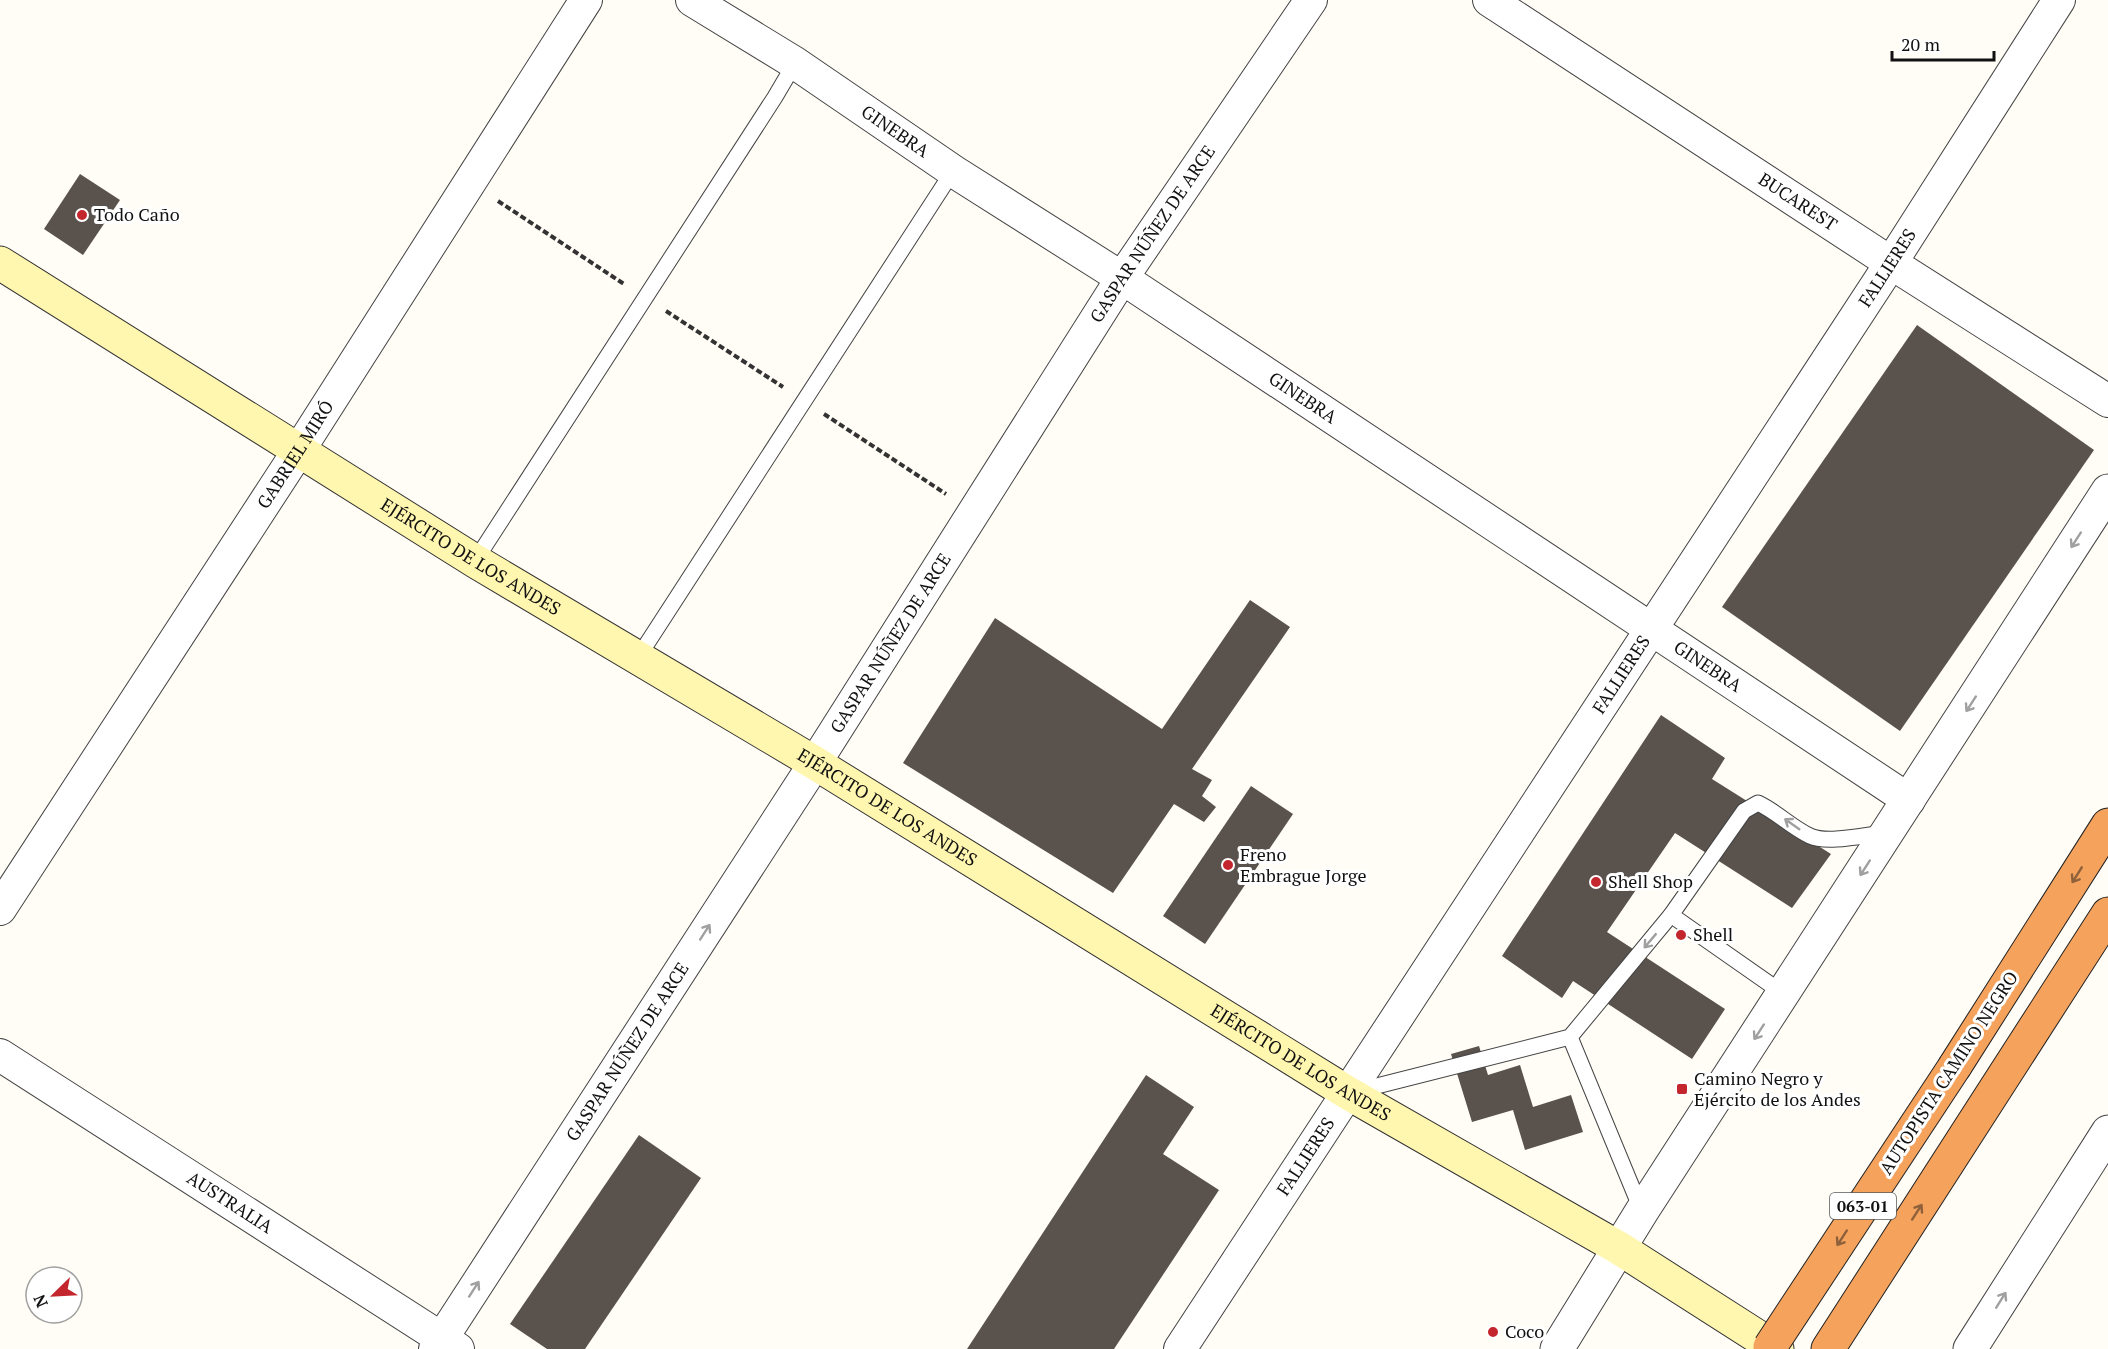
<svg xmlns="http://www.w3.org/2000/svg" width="2108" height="1349" viewBox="0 0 2108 1349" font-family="'PT Serif',serif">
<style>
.building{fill:#5a524d}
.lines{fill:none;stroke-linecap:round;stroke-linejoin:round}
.service-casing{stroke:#444;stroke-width:17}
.minor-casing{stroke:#444;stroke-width:34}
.tertiary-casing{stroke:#444;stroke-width:35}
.secondary-casing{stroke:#333;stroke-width:35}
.motorway-casing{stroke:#222;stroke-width:35}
.path{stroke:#333;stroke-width:4;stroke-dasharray:6 3;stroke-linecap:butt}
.service{stroke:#fff;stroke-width:15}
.minor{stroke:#fff;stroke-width:32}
.tertiary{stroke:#fff;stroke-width:33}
.secondary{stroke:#fff6b0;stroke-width:33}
.motorway{stroke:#f5a25d;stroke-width:33}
.motorway-bridge-casing{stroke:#222;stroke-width:35;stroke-linecap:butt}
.motorway-bridge{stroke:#f5a25d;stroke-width:33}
.oneway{stroke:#a0a0a0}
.oneway2{stroke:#8e613b}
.poi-dot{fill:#c4262e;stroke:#fff;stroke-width:2}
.labels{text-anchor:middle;stroke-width:6;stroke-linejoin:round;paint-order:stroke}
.shield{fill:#fff;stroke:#585858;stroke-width:1.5}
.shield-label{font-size:16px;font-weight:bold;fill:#111}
.street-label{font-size:18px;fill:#111;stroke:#fff}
.poi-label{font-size:18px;fill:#111;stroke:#fff;text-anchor:start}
</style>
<rect width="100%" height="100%" fill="#fffdf5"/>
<g class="building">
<path d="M80 174 120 200 83 255 44 229Z"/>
<path d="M1917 325 2094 450 1900 731 1722 607Z"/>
<path d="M1250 600 1290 627 1192 769 1212 780 1202 796 1216 807 1204 822 1174 804 1113 893 903 763 995 618 1162 729Z"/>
<path d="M1661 715 1725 758 1712 779 1831 854 1792 908 1675 833 1607 932 1725 1009 1692 1059 1573 981 1562 998 1502 956Z"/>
<path d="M1251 786 1293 814 1205 944 1163 916Z"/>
<path d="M1479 1046 1488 1075 1520 1065 1533 1107 1571 1095 1583 1132 1525 1150 1513 1110 1472 1122 1451 1054Z"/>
<path d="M1146 1075 1194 1107 1163 1154 1219 1190 1114 1349H967Z"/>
<path d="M639 1135 701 1178 585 1349H547L510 1324Z"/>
</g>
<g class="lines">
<g class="service-casing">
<g id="service">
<path d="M475 561 775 97 795 63"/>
<path d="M637 659 953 171"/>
<path d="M1671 915 1784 994"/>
<path d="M1570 1037 1641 1209"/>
<path d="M1353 1092 1570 1037 1671 915 1744 811 1758 803C1777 812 1791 827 1810 836 1827 844 1865 835 1885 833"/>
</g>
</g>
<g class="minor-casing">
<g id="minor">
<path id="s1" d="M692 0 795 63 953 171 1122 278 1909 800"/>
<path id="s2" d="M1489 0 1891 263 2108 401"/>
<path id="s3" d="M0 909 299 450 586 0"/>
<path id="s4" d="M0 1055 458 1349"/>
<path id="s5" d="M435 1349 815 763 1122 278 1311 0"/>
<path id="s6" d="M1180 1349 1891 263 2059 0"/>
</g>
</g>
<g class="tertiary-casing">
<g id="tertiary">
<path d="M1557 1349 1642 1211 2108 491"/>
<path d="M1970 1349 2108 1132"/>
</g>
</g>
<g class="secondary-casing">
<g id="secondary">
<path id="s7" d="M0 263 475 561 815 763 1348 1093 1619 1248 1777 1349"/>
</g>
</g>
<g class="motorway-casing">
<g id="motorway">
<path d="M1955 1066 2108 825"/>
<path d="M1828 1349 2108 914"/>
</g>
</g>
<g class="path">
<path d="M498 201 624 284"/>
<path d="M666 311 783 387"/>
<path d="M824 414 946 494"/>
</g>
<use href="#service" class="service"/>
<use href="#minor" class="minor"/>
<use href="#tertiary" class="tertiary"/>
<use href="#secondary" class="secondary"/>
<use href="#motorway" class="motorway"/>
<g class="motorway-bridge-casing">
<path id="motorway-bridge" d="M1770 1347 1955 1066"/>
</g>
<use href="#motorway-bridge" class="motorway-bridge"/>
</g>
<defs><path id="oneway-shaft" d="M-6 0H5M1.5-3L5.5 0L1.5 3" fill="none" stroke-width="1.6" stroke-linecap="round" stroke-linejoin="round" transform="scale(1.5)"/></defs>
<g class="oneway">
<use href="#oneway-shaft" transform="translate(2076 540) rotate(123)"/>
<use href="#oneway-shaft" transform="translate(1971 704) rotate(123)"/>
<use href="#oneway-shaft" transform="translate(1792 824) rotate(-145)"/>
<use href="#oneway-shaft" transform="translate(1865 868) rotate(123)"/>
<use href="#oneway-shaft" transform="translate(705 932) rotate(-57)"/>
<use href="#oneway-shaft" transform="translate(1650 941) rotate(130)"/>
<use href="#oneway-shaft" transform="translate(1759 1032) rotate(123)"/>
<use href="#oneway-shaft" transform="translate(474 1289) rotate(-57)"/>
<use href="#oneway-shaft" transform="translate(2001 1300) rotate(-58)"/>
</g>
<g class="oneway2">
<use href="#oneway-shaft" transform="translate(2077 875) rotate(122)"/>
<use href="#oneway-shaft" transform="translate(1917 1212) rotate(-57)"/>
<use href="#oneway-shaft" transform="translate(1842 1238) rotate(123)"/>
</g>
<g class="poi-dot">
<circle cx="82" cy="215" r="6"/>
<circle cx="1228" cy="865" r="6"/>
<circle cx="1596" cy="882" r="6"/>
<circle cx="1681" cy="935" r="6"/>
<rect x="1676" y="1083" width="12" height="12" rx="3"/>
<circle cx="1493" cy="1332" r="6"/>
</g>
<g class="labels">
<rect class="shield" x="1830" y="1193" width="66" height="26" rx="4.5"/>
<g class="shield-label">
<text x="1863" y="1212">063-01</text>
</g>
<g class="street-label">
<text dy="6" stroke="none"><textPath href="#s1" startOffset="242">GINEBRA</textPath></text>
<text dy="6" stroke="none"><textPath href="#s2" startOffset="369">BUCAREST</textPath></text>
<text dy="6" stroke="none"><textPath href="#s5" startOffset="1326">GASPAR NÚÑEZ DE ARCE</textPath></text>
<text dy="6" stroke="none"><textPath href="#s6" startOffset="1292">FALLIERES</textPath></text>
<text dy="6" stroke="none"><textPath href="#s1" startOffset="729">GINEBRA</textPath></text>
<text dy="6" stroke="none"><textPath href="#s3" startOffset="542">GABRIEL MIRÓ</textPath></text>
<text dy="6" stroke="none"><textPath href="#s7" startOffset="555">EJÉRCITO DE LOS ANDES</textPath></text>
<text dy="6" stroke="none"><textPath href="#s5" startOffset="840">GASPAR NÚÑEZ DE ARCE</textPath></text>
<text dy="6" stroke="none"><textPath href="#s1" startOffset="1215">GINEBRA</textPath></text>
<text dy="6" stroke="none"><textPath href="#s6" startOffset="806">FALLIERES</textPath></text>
<text dy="6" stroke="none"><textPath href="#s7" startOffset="1041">EJÉRCITO DE LOS ANDES</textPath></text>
<text dy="6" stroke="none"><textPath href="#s5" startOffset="354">GASPAR NÚÑEZ DE ARCE</textPath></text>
<text dy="6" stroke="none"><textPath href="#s7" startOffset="1527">EJÉRCITO DE LOS ANDES</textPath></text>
<text transform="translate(1949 1073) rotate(-57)" y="6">AUTOPISTA CAMINO NEGRO</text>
<text dy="6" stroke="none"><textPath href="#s6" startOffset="230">FALLIERES</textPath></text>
<text dy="6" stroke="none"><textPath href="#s4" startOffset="273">AUSTRALIA</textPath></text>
</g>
<g class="poi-label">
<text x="94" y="221">Todo Caño</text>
<text x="1240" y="861">Freno<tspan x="1240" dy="21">Embrague Jorge</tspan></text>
<text x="1608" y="888">Shell Shop</text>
<text x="1693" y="941">Shell</text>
<text x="1694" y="1085">Camino Negro y<tspan x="1694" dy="21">Ejército de los Andes</tspan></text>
<text x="1505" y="1338">Coco</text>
</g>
</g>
<g transform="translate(54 1295) rotate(246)"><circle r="28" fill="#ffffff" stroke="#a0a0a0" stroke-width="1.5"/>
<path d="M0-4.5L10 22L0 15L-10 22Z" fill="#c4262e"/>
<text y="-9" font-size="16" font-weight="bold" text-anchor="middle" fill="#111111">N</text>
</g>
<path d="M1892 51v9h102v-9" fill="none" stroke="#111111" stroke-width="3"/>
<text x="1901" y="51" font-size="18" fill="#111111" stroke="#ffffff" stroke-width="4.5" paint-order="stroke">20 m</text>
</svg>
